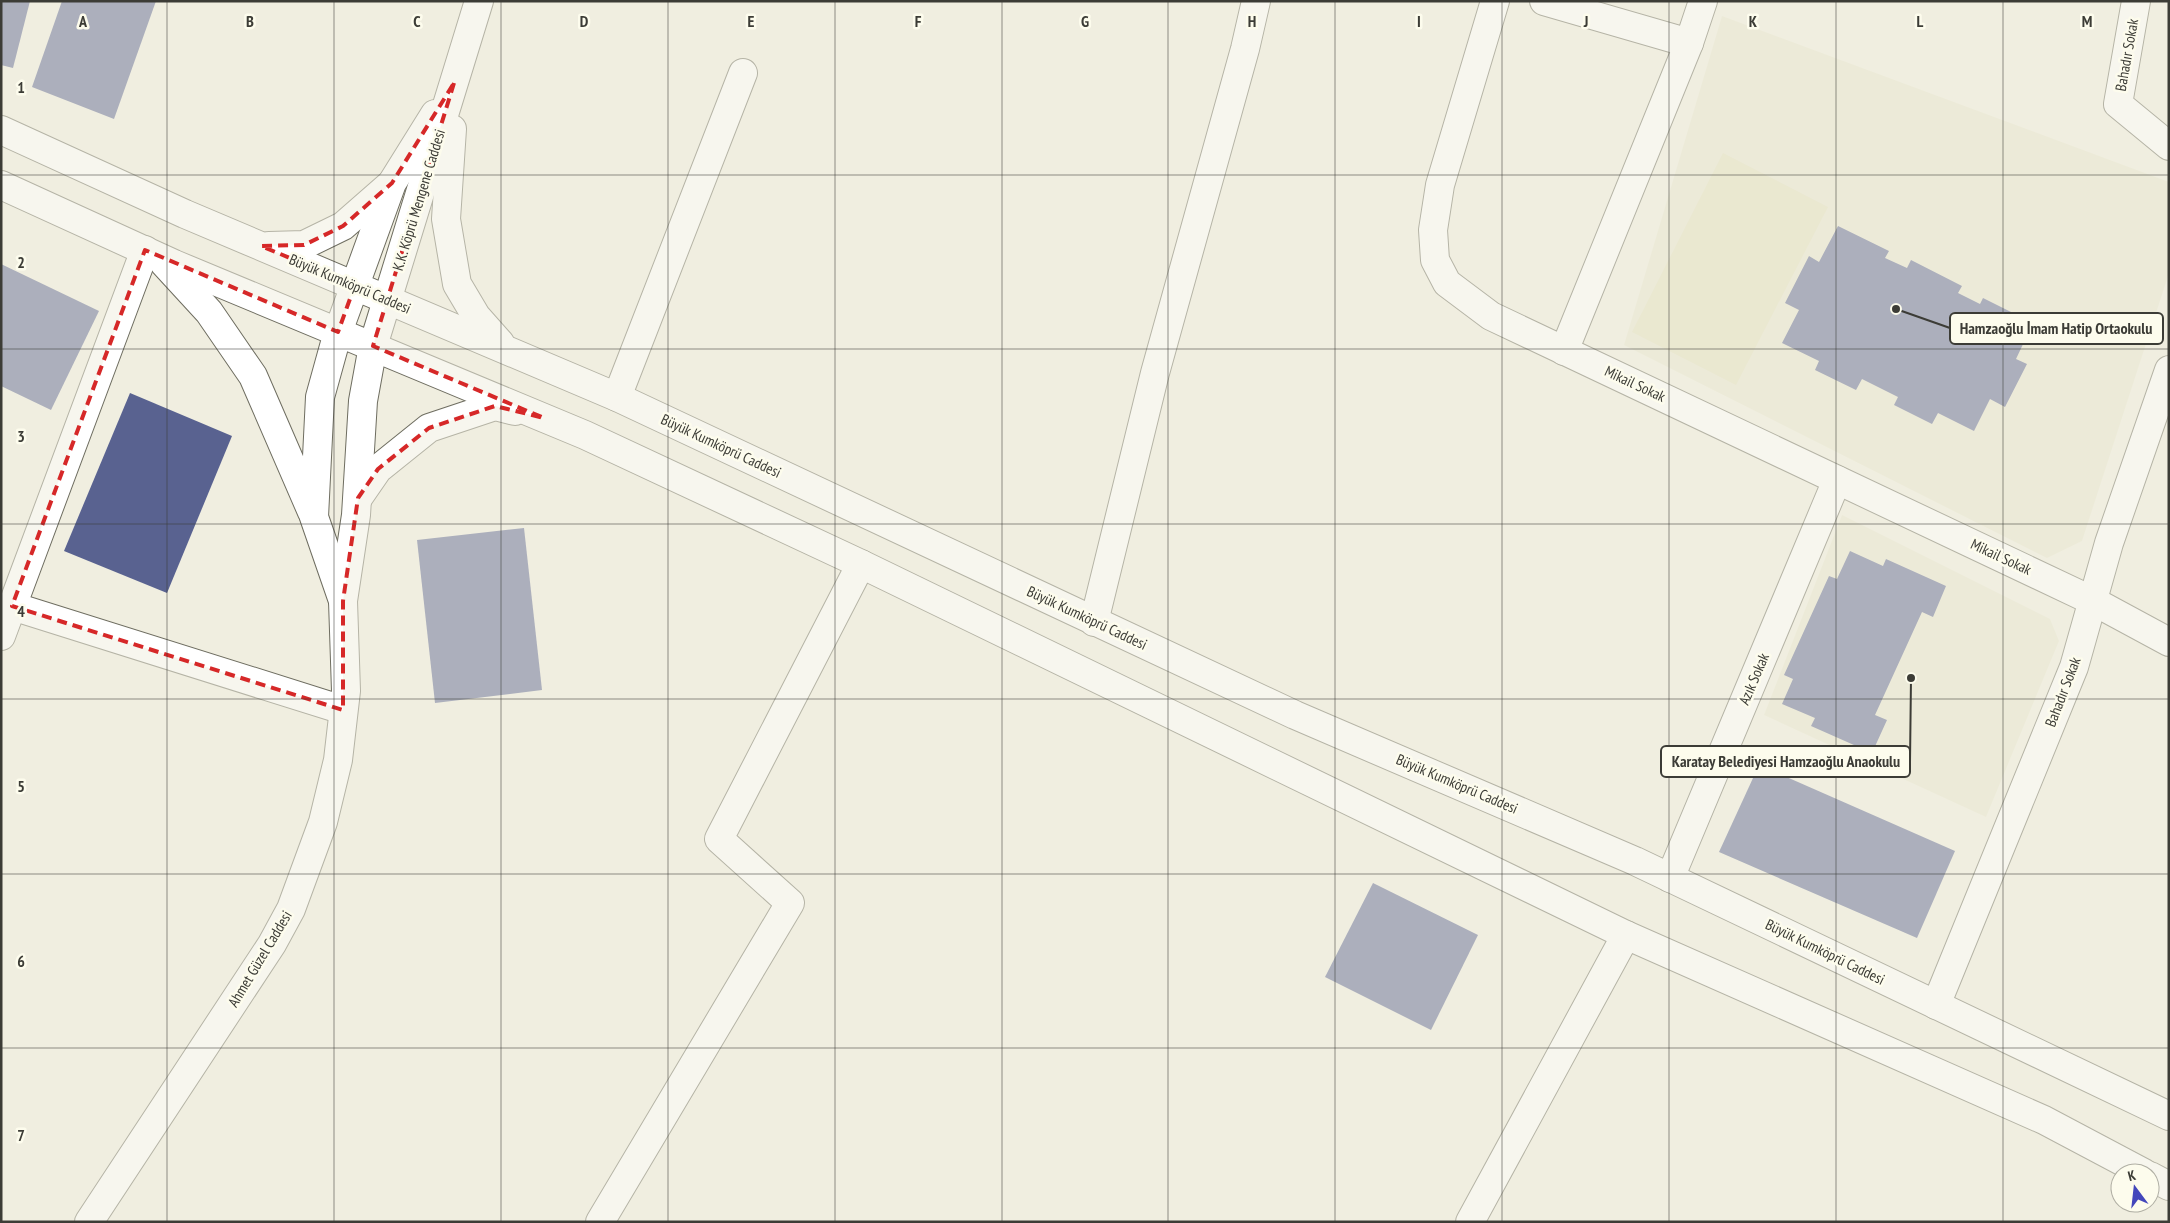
<svg xmlns="http://www.w3.org/2000/svg" width="2170" height="1223" viewBox="0 0 2170 1223" font-family="'PT Sans Narrow',sans-serif">
<style>
.built{fill:#e7e5cf}
.green{fill:#e2dfbd}
.building{fill:#596290}
.lines{fill:none;stroke-linecap:round;stroke-linejoin:round}
.minor-casing{stroke:#6e6d60;stroke-width:30}
.minor{stroke:#fff;stroke-width:28}
.marked{fill:none;stroke:#d62828;stroke-width:4;stroke-dasharray:10 6;stroke-linejoin:round}
.grid{fill:none;stroke:#3c3c36;stroke-width:1;stroke-opacity:0.55}
.labels{text-anchor:middle;stroke-width:5;stroke-linejoin:round;paint-order:stroke}
.street-label{font-size:15px;fill:#3c3c36;stroke:#fdfced}
.grid-label{font-size:16px;text-anchor:middle;font-weight:bold;fill:#3c3c36;stroke:#fdfced;stroke-width:5;stroke-linejoin:round;paint-order:stroke}
.leader{fill:none;stroke:#3c3c36;stroke-width:2}
.callout-dot{fill:#3c3c36;stroke:#fdfced;stroke-width:2}
.callout{fill:#fdfced;stroke:#3c3c36;stroke-width:2}
.callout-label{font-size:16px;text-anchor:middle;font-weight:bold;fill:#3c3c36}
</style>
<rect width="100%" height="100%" fill="#f0eee0"/>
<g class="built">
<path d="M1722 16 2169 182V273L2082 541 2047 558 1624 345Z"/>
<path d="M1842 515 2050 619 2059 641 1986 817 1764 715Z"/>
</g>
<path class="green" d="M1723 153 1828 207 1736 385 1632 332Z"/>
<g class="building">
<path d="M1 1H30L13 68 1 65Z"/>
<path d="M62 1H156L114 119 32 87Z"/>
<path d="M1838 226 1889 251 1885 258 1907 268 1911 260 1962 286 1958 293 1980 304 1983 298 2033 323 2016 359 2027 364 2005 407 1990 399 1974 431 1938 413 1932 424 1894 405 1898 397 1862 379 1856 390 1815 370 1819 361 1782 343 1799 310 1785 303 1809 256 1819 262Z"/>
<path d="M1 264 99 311 51 410 1 386Z"/>
<path d="M130 393 232 436 167 593 64 551Z"/>
<path d="M524 528 542 690 435 703 417 540Z"/>
<path d="M1850 551 1883 566 1886 559 1946 586 1933 617 1922 612 1875 715 1887 720 1872 753 1811 726 1815 718 1782 704 1793 679 1784 675 1829 576 1837 579Z"/>
<path d="M1759 765 1955 851 1917 938 1719 852Z"/>
<path d="M1373 883 1478 935 1431 1030 1325 977Z"/>
</g>
<g class="lines">
<g class="minor-casing">
<g id="minor">
<path d="M1495 1 1440 185 1433 230 1435 260 1447 283 1491 316 2093 601 2169 642"/>
<path d="M1544 1 1689 43"/>
<path d="M2136 1 2118 104 2169 146"/>
<path d="M452 129 446 219 457 284 476 316 500 343"/>
<path d="M1 130 185 214 617 397 1295 715 1635 861 2169 1116"/>
<path d="M1 185 174 264 585 435 861 564 1626 935 2044 1120 2144 1173"/>
<path d="M269 246 304 245 343 226 391 184"/>
<path d="M164 263 209 312 253 376 312 512"/>
<path d="M1564 351 1689 43 1703 1"/>
<path d="M617 397 743 73"/>
<path d="M358 498 378 469 429 428 495 406 515 411"/>
<path d="M342 598 314 517 320 397 338 332 392 183 435 114"/>
<path d="M12 606 343 710"/>
<path d="M1094 622 1155 373 1245 49 1256 1"/>
<path d="M1 636 145 250"/>
<path d="M1670 878 1837 480"/>
<path d="M1936 1005 2074 667 2109 543 2169 370"/>
<path d="M2150 1176 2169 1186"/>
<path d="M89 1222 272 944 291 909 323 822 338 760 346 691 343 601 356 515 363 401 373 346 479 1"/>
<path d="M600 1222 790 903 719 839 861 564"/>
<path d="M1470 1222 1626 935"/>
</g>
</g>
<use href="#minor" class="minor"/>
</g>
<path d="M0 0H2170V1223H0ZM454 83 373 346 544 418 495 406 429 428 378 469 358 498 343 601V710L12 606 145 250 338 332 355 285 261 246 304 245 343 226 392 183Z" fill="#f0eee0" fill-opacity=".55" fill-rule="evenodd"/>
<path class="marked" d="M454 83 373 346 544 418 495 406 429 428 378 469 358 498 343 601V710L12 606 145 250 338 332 355 285 261 246 304 245 343 226 392 183Z"/>
<path class="grid" d="M167 1V1222M334 1V1222M501 1V1222M668 1V1222M835 1V1222M1002 1V1222M1168 1V1222M1335 1V1222M1502 1V1222M1669 1V1222M1836 1V1222M2003 1V1222M1 175H2169M1 349H2169M1 524H2169M1 699H2169M1 874H2169M1 1048H2169"/>
<g class="labels">
<g class="street-label">
<text transform="translate(2127 55) rotate(-80)" y="5">Bahadır Sokak</text>
<text transform="translate(419 200) rotate(-73)" y="5">K.K. Köprü Mengene Caddesi</text>
<text transform="translate(350 284) rotate(23)" y="5">Büyük Kumköprü Caddesi</text>
<text transform="translate(1635 384) rotate(25)" y="5">Mikail Sokak</text>
<text transform="translate(721 446) rotate(25)" y="5">Büyük Kumköprü Caddesi</text>
<text transform="translate(2001 557) rotate(25)" y="5">Mikail Sokak</text>
<text transform="translate(1087 618) rotate(25)" y="5">Büyük Kumköprü Caddesi</text>
<text transform="translate(1754 679) rotate(-67)" y="5">Azık Sokak</text>
<text transform="translate(2063 692) rotate(-69)" y="5">Bahadır Sokak</text>
<text transform="translate(1457 784) rotate(23)" y="5">Büyük Kumköprü Caddesi</text>
<text transform="translate(1825 952) rotate(26)" y="5">Büyük Kumköprü Caddesi</text>
<text transform="translate(260 959) rotate(-59)" y="5">Ahmet Güzel Caddesi</text>
</g>
</g>
<g class="grid-label">
<text x="83" y="27">A</text>
<text x="250" y="27">B</text>
<text x="417" y="27">C</text>
<text x="584" y="27">D</text>
<text x="751" y="27">E</text>
<text x="918" y="27">F</text>
<text x="1085" y="27">G</text>
<text x="1252" y="27">H</text>
<text x="1419" y="27">I</text>
<text x="1586" y="27">J</text>
<text x="1753" y="27">K</text>
<text x="1920" y="27">L</text>
<text x="2087" y="27">M</text>
<text x="21" y="93">1</text>
<text x="21" y="268">2</text>
<text x="21" y="442">3</text>
<text x="21" y="617">4</text>
<text x="21" y="792">5</text>
<text x="21" y="967">6</text>
<text x="21" y="1141">7</text>
</g>
<path class="leader" d="M1896 309L1950 328M1911 678L1910 762"/>
<g class="callout-dot">
<circle cx="1896" cy="309" r="5"/>
<circle cx="1911" cy="678" r="5"/>
</g>
<g class="callout">
<rect x="1950" y="313" width="213" height="31" rx="5"/>
<rect x="1661" y="746" width="249" height="31" rx="5"/>
</g>
<g class="callout-label">
<text x="2056" y="334">Hamzaoğlu İmam Hatip Ortaokulu</text>
<text x="1786" y="767">Karatay Belediyesi Hamzaoğlu Anaokulu</text>
</g>
<rect width="2170" height="1223" fill="none" stroke="#3c3c36" stroke-width="5"/>
<g transform="translate(2135 1188) rotate(345)"><circle r="24" fill="#fdfced" stroke="#b0afa4"/>
<path d="M0-4L9 19L0 12L-9 19Z" fill="#4346bb"/>
<text y="-8" font-size="14" font-weight="bold" text-anchor="middle" fill="#3c3c36">K</text>
</g>
</svg>
